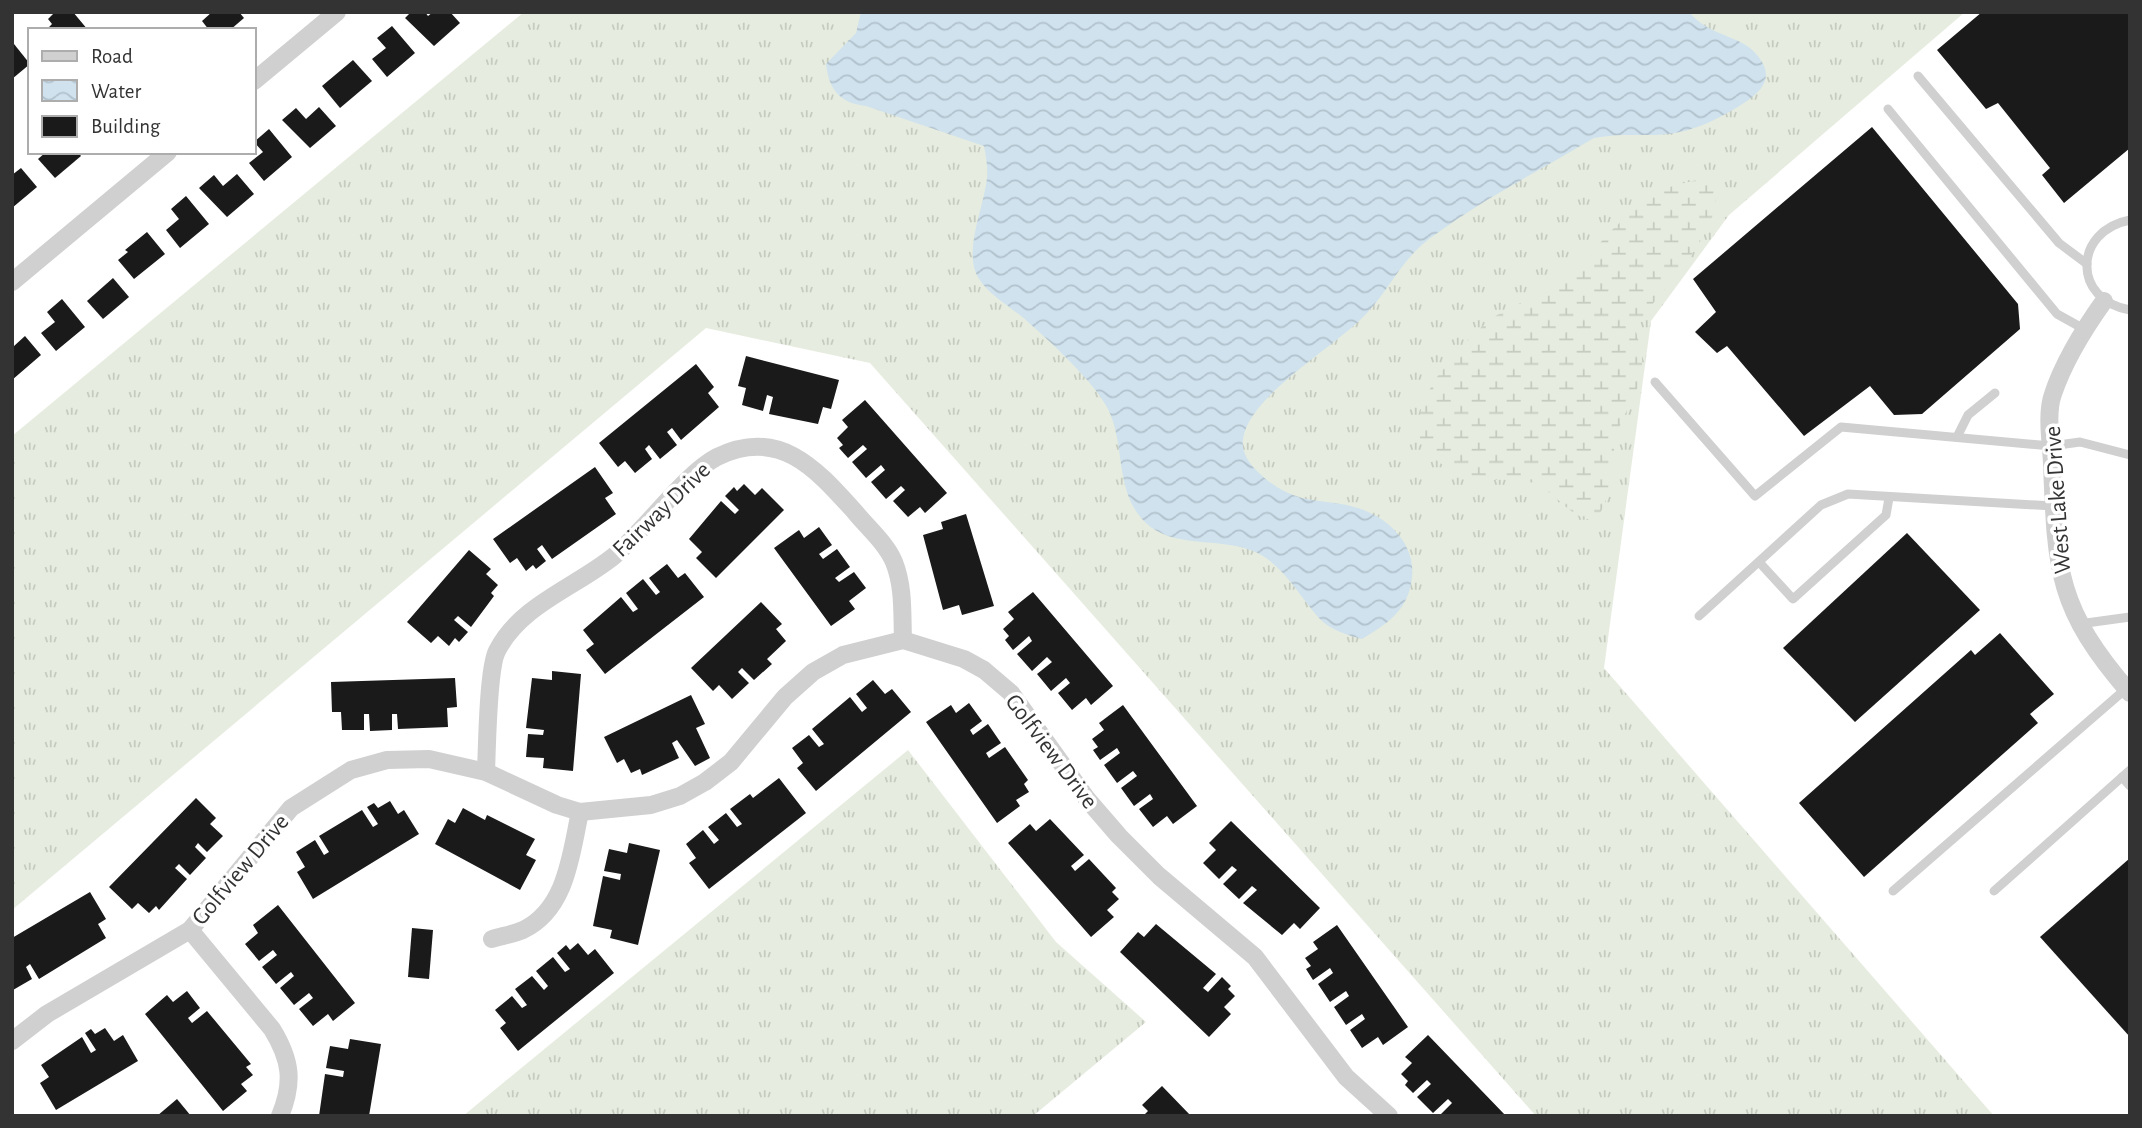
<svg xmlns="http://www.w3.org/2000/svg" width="2142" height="1128" viewBox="0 0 2142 1128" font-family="'Alegreya Sans',sans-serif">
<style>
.grass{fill:url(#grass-tufts)}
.wetland{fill:url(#wetland-marsh)}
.water{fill:url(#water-waves)}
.building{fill:#1a1a1a}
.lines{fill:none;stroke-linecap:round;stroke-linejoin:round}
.lane{stroke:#d0d0d0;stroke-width:9}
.street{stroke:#d0d0d0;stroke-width:18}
.labels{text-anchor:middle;stroke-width:7;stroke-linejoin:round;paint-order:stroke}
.street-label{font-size:24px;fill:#333;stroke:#fff}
</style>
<defs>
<pattern id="grass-tufts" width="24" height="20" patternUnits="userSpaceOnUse" patternTransform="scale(1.75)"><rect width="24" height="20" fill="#e6ecdf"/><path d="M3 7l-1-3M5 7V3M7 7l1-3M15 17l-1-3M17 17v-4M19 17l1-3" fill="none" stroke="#c6cbc0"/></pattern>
<pattern id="wetland-marsh" width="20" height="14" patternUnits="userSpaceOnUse" patternTransform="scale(1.75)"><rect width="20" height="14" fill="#e6ecdf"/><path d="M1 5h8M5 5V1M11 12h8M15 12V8" fill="none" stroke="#c6cbc0"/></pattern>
<pattern id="water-waves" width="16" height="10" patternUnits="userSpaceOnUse" patternTransform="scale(1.75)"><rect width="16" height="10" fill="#cfe2ee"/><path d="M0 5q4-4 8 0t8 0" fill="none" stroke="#b2c2cd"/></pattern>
</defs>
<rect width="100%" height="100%" fill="#fff"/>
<g class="grass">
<path d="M524 12H1965L1729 215 1651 321 1604 668 1994 1116H1536L870 363 706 328 12 910V436Z"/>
<path d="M908 750 1056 942 1146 1022 1033 1116H463Z"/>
</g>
<path class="wetland" d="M1706 178C1745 211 1654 297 1635 327 1637 338 1642 349 1642 359 1644 387 1626 407 1618 431 1609 461 1615 496 1595 520 1570 520 1556 491 1533 483 1518 477 1501 481 1486 480 1464 478 1434 465 1423 445 1401 404 1469 331 1502 312 1522 300 1543 297 1563 282 1581 269 1592 252 1606 236 1619 222 1653 194 1670 187 1681 183 1694 181 1706 178Z"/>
<path class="water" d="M861 12H1689C1712 40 1746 33 1762 62 1772 79 1761 91 1747 101 1718 120 1688 135 1653 135 1632 135 1615 134 1594 138 1542 169 1485 198 1436 234 1401 258 1393 285 1367 313 1337 346 1249 395 1243 439 1241 452 1249 463 1257 471 1270 484 1284 493 1302 498 1319 502 1337 502 1354 507 1386 515 1416 543 1412 577 1409 609 1389 623 1362 639 1347 635 1330 630 1319 618 1299 596 1283 563 1253 551 1220 537 1173 549 1146 523 1114 493 1126 445 1108 409 1095 383 1052 343 1029 323 1013 307 979 291 974 267 968 239 984 206 987 178 988 168 986 156 984 146L866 106C839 103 829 89 826 64L856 33Z"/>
<g class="building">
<path d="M55 12H73L88 30H46L52 24 48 19Z"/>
<path d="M212 12H239L244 18 230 30H209L202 21Z"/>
<path d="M411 12H425L428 16 433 12H450L460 23 434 46 405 18Z"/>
<path d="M1982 12H2130V148L2064 203 2042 175 2050 168 1998 103 1986 109 1937 50Z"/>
<path d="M392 26 415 53 387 77 372 59 386 48 377 38Z"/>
<path d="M14 44 30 64 12 79V46Z"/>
<path d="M353 60 372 81 340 108 322 86Z"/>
<path d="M319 107 336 126 310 148 282 120 296 108 306 119Z"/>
<path d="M1872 127 2018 304 2020 329 1922 414 1894 415 1870 386 1804 436 1727 346 1717 353 1695 332 1716 312 1693 279Z"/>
<path d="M269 129 292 157 264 181 249 163 263 152 254 142Z"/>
<path d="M46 152H78L81 156 55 178 38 159Z"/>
<path d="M21 168 37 187 12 208V175Z"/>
<path d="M237 174 254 194 227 217 199 188 214 175 223 186Z"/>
<path d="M186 196 209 224 180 248 166 230 179 219 171 209Z"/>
<path d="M147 232 165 254 134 279 118 260 128 252 125 250Z"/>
<path d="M113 278 129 297 103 319 87 301Z"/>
<path d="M62 299 85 327 56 351 41 333 55 322 47 312Z"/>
<path d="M25 336 41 355 12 380V344L14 346Z"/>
<path d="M746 356 839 380 831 409 823 407 818 424 769 414 773 397 767 395 763 411 742 405 746 388 738 386Z"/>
<path d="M696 364 714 387 708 393 719 407 681 440 672 428 667 432 677 445 660 459 649 445 645 449 652 459 635 473 625 461 618 467 599 443Z"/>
<path d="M865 400 947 493 925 513 920 507 908 517 893 501 905 490 901 486 886 499 871 482 885 470 881 465 866 478 852 462 867 449 863 445 848 458 839 448 843 445 837 438 848 427 842 420Z"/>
<path d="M595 467 613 493 605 498 616 514 552 559 542 545 537 549 546 561 536 569 533 565 526 571 517 558 510 563 493 539Z"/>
<path d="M744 484 755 495 762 488 784 510 716 578 696 558 702 552 689 539 721 501 735 514 739 510 725 496 734 487 737 491Z"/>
<path d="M966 514 994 606 962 615 959 605 943 610 923 535 943 529 941 522Z"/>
<path d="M819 527 832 545 819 554 823 559 837 549 850 567 835 578 839 582 854 572 866 588 849 601 855 609 831 626 774 548 799 530 804 538Z"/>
<path d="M1907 533 1980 610 1855 722 1783 648Z"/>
<path d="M469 550 491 569 486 574 498 585 491 593 494 596 471 627 458 616 454 620 468 632 459 642 455 638 449 646 438 636 431 643 407 622Z"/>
<path d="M667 564 678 578 685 573 704 597 605 674 586 650 594 644 583 630 621 597 633 612 638 609 626 593 643 579 656 595 660 592 649 578Z"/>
<path d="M1033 592 1113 686 1091 705 1086 698 1072 710 1058 693 1070 683 1066 678 1051 691 1037 674 1052 662 1047 657 1032 671 1017 654 1032 641 1029 636 1013 650 1005 640 1009 636 1003 629 1014 619 1008 612Z"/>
<path d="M761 602 782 624 776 629 786 641 767 659 772 664 754 680 742 668 738 672 749 683 732 699 719 685 713 691 691 668Z"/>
<path d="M2000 633 2054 694 2030 714 2038 723 1864 877 1799 803 1971 650 1975 655Z"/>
<path d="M552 671 581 674 573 771 543 768 544 758 526 757 528 734 543 735 544 730 526 728 532 678 552 680Z"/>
<path d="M455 678 457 707 447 708 448 727 398 729 397 714H392V730L370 731 369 714H364V730H342L341 712H332L331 682Z"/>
<path d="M873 680 885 694 892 689 911 712 816 791 797 768 803 763 792 748 809 735 819 747 824 744 812 729 850 697 862 712 867 708 856 694Z"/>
<path d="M691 695 705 724 696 728 710 758 695 766 677 740 672 743 679 758 642 775 640 769 631 773 624 759 617 763 604 737Z"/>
<path d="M969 703 982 721 970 730 973 735 988 724 1001 743 986 753 989 758 1005 747 1028 780 1024 784 1029 792 1016 800 1020 806 997 823 926 722 951 705 956 713Z"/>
<path d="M1123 705 1197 806 1173 824 1167 816 1153 827 1139 809 1153 799 1150 794 1134 806 1121 788 1137 776 1133 771 1117 783 1104 765 1120 753 1117 748 1100 760 1093 750 1098 747 1092 739 1104 730 1099 723Z"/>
<path d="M779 778 806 813 709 889 689 863 696 858 686 844 703 830 714 844 719 840 708 827 726 813 737 827 742 824 730 809 750 794 753 798Z"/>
<path d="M196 798 216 818 210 824 223 836 207 852 198 843 195 847 206 858 190 875 179 864 175 868 187 879 159 910 156 906 149 913 138 903 132 909 109 887Z"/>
<path d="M390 801 398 814 404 810 419 834 313 899 297 872 305 867 296 852 315 840 324 855 329 852 319 836 362 810 373 827 378 824 367 807 374 803 378 808Z"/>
<path d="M463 808 485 820 487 815 535 839 526 855 536 860 520 890 435 844 448 819 455 823Z"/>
<path d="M1050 819 1084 855 1071 866 1075 871 1089 859 1116 888 1112 892 1119 899 1107 910 1114 917 1091 937 1008 843 1030 824 1036 831Z"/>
<path d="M1231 821 1320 908 1300 929 1294 923 1282 935 1243 903 1257 890 1252 886 1239 899 1223 884 1237 870 1232 866 1219 879 1203 863 1216 850 1209 843Z"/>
<path d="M629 843 660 850 638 945 610 938 612 930 593 926 603 876 620 880 621 874 604 871 609 849 627 853Z"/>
<path d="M2130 858V1037L2040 937Z"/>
<path d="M90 892 106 919 98 924 106 938 39 979 30 964 26 967 32 979 13 990 12 938Z"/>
<path d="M278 905 355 1003 333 1021 328 1014 313 1026 299 1009 313 998 309 993 294 1005 280 988 294 976 291 972 276 984 262 967 277 955 273 950 259 961 245 944 258 933 253 925Z"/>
<path d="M1156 924 1216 974 1203 988 1208 992 1222 977 1231 986 1228 989 1235 996 1224 1007 1231 1014 1209 1037 1120 952 1138 932 1144 937Z"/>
<path d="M1337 925 1408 1027 1383 1045 1378 1037 1362 1048 1350 1030 1365 1019 1362 1014 1346 1025 1334 1007 1349 996 1346 991 1330 1002 1318 984 1333 973 1330 968 1313 980 1306 969 1311 966 1305 958 1318 949 1313 942Z"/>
<path d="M412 928 433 930 429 979 408 977Z"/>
<path d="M578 943 588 955 595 949 614 973 518 1051 500 1028 506 1023 495 1010 512 996 522 1008 527 1005 515 989 532 976 544 990 548 986 536 971 553 957 565 972 570 969 557 953 566 945 570 950Z"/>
<path d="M187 991 200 1008 188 1018 192 1023 207 1011 251 1064 246 1067 253 1075 241 1084 247 1091 223 1111 145 1014 167 995 173 1002Z"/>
<path d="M105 1028 114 1041 123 1035 138 1061 56 1110 40 1083 49 1077 41 1065 82 1037 91 1053 96 1050 85 1033 91 1029 95 1034Z"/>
<path d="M1428 1035 1506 1116H1439L1452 1103 1448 1099 1433 1113 1417 1097 1431 1084 1427 1080 1413 1093 1405 1085 1408 1081 1401 1074 1412 1063 1405 1057Z"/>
<path d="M350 1039 381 1044 369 1116H319L325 1074 343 1077 344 1071 326 1068 330 1046 348 1049Z"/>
<path d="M1162 1086 1191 1116H1143L1148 1111 1142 1105Z"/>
<path d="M177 1099 191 1116H157Z"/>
</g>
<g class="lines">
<g class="lane">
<path d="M1918 76 2059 243 2087 264"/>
<path d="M1888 109 2057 314 2084 329"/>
<path d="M2130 220C2073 231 2072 300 2130 310"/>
<path d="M1655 382 1755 496 1841 427 2051 446 2080 442 2130 455"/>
<path d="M1957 437 1968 415 1995 393"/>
<path d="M1759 562 1793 599 1886 515 1889 498"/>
<path d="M1699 616 1821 505 1848 494 2053 506"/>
<path d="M2079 624 2130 617"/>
<path d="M2122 777 2130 786"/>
<path d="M1893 891 2128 687"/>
<path d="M1994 891 2130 770"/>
</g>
<g class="street">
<path d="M254 81 337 12"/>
<path d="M12 282 168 152"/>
<path d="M2104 301C2084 329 2064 361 2053 394 2046 413 2051 443 2052 463 2056 571 2057 609 2130 693"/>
<path d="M486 772C487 748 488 668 497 651 520 605 576 587 614 556 645 530 686 473 717 457 780 426 817 470 855 512 868 528 886 543 894 562 904 587 902 614 903 640"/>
<path d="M190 930 272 1029C291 1060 294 1082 280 1116"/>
<path d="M492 939C502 936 514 934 523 930 567 909 571 853 580 812"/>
<path d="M12 1041 47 1014 190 930 291 808 351 770 387 760 429 759 486 772 557 805 580 812 651 805 680 796 705 782 731 762 785 697 813 672 843 655 903 640 964 659 984 670 1011 693 1087 799 1119 836 1159 876 1255 957 1346 1077 1389 1116"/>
</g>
</g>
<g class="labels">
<g class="street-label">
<text transform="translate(2057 500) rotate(-94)" y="8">West Lake Drive</text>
<text transform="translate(661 509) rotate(-44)" y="8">Fairway Drive</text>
<text transform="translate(1052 751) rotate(53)" y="8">Golfview Drive</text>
<text transform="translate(240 869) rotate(-50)" y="8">Golfview Drive</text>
</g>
</g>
<rect width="2142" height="1128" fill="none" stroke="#333333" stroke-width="28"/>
<rect x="28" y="28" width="228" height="126" fill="#ffffff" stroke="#adadad" stroke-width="2"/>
<rect x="42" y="51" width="35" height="10" fill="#d0d0d0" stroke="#adadad" stroke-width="2"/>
<text x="91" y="63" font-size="21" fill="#333333">Road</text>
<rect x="42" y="80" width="35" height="21" fill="url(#water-waves)" stroke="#adadad" stroke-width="2"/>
<text x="91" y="98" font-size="21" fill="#333333">Water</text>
<rect x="42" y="116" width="35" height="21" fill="#1a1a1a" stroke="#adadad" stroke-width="2"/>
<text x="91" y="133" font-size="21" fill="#333333">Building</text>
</svg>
